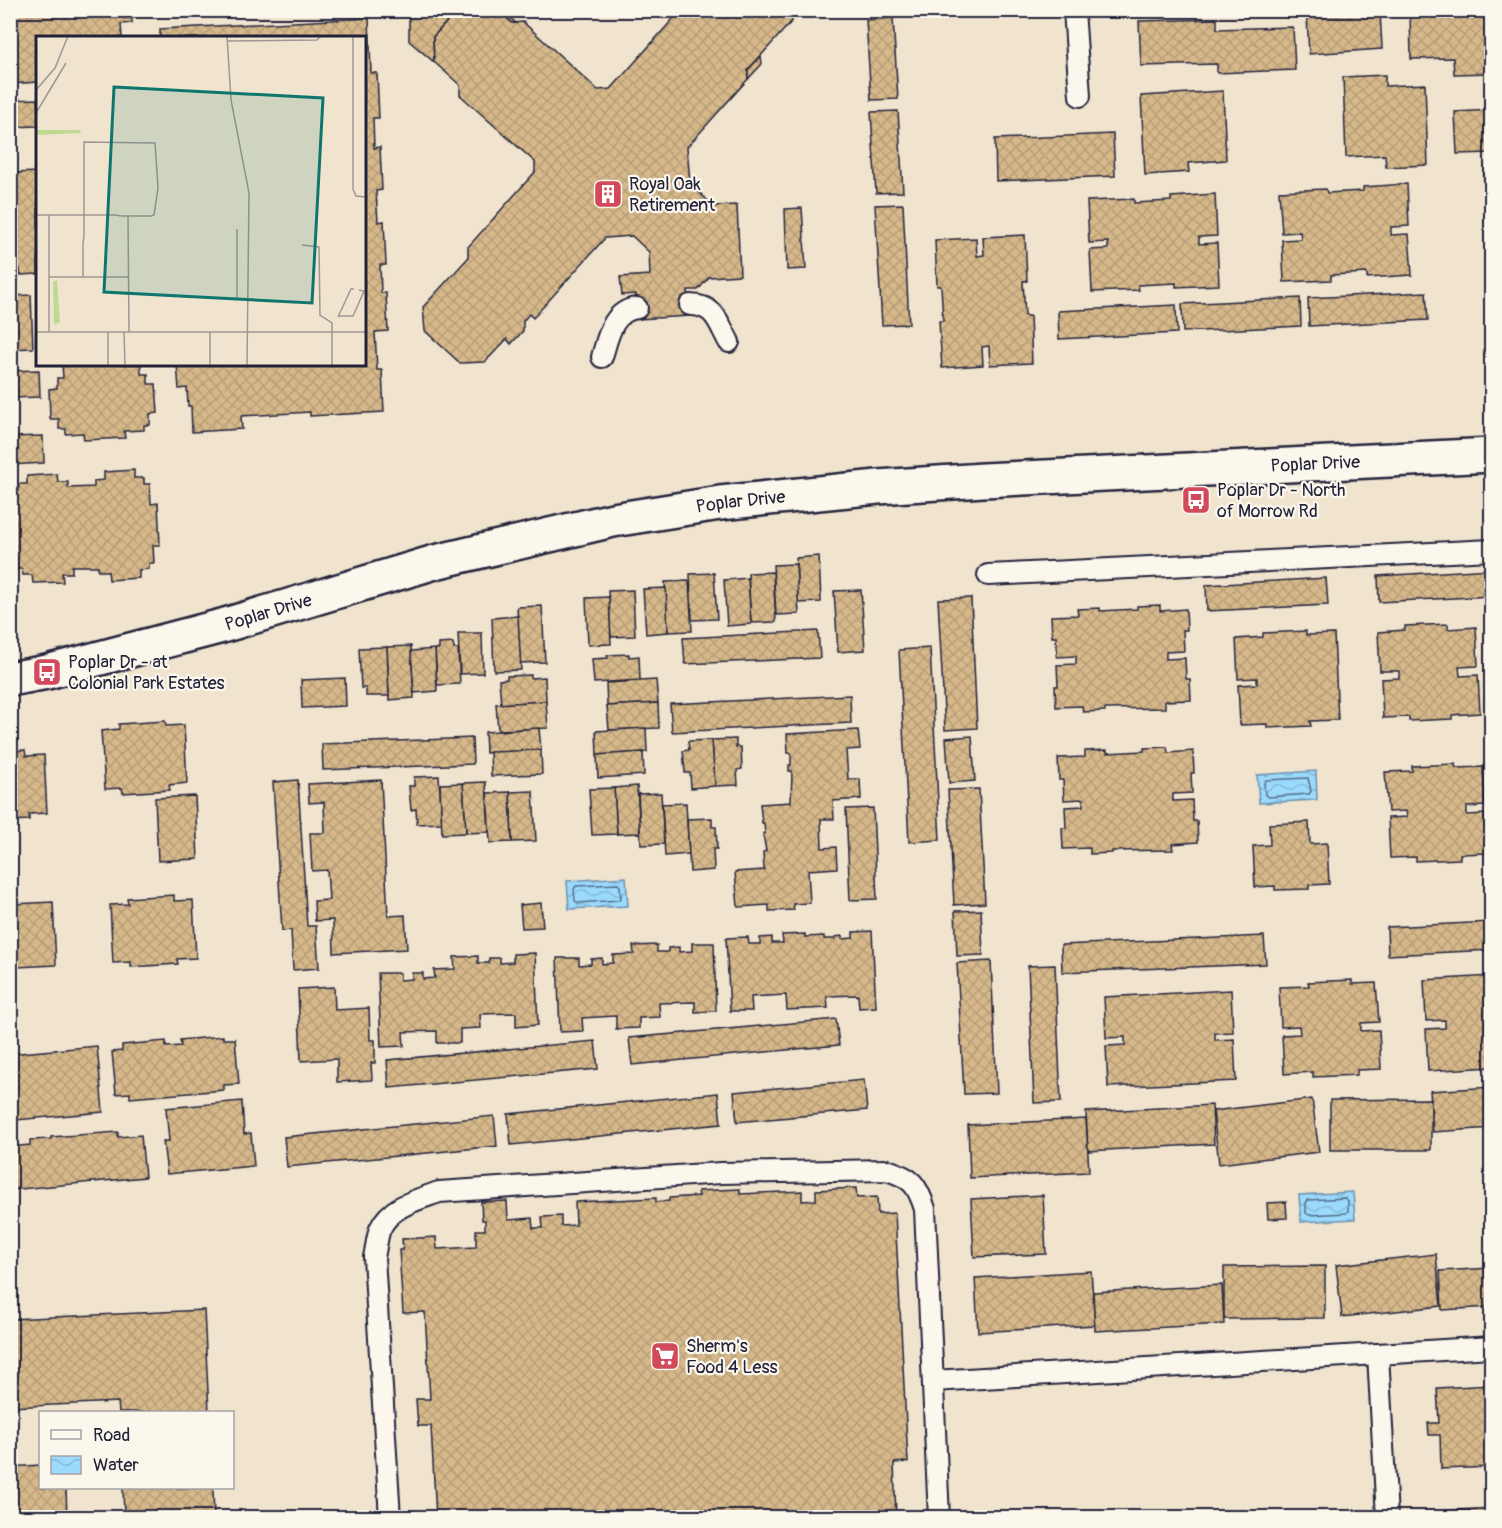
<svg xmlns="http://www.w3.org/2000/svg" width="1502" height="1528" viewBox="0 0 1502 1528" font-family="Pangolin,sans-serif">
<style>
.water{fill:url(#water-waves);stroke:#6b90af;stroke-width:1.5}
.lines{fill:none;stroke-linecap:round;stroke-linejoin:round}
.shore{stroke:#526c88;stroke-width:1.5}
.building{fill:url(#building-cross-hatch);stroke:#22223b;stroke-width:1.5}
.service-casing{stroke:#22223b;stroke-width:24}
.secondary-casing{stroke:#22223b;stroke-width:38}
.service{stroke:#fbf7ec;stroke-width:20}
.secondary{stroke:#fbf7ec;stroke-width:33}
.labels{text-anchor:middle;stroke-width:4.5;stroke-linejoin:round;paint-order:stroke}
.poi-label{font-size:18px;fill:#22223b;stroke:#fbf7ec;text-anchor:start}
.street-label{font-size:18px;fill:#22223b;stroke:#fbf7ec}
.inset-road{fill:none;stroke:#9e9694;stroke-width:1.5}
.view{fill:#0f766e;fill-opacity:0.15;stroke:#0f766e;stroke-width:3}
.inset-edge{fill:none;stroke:#22223b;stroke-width:3}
</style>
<defs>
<pattern id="water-waves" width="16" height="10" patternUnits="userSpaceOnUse" patternTransform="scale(1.5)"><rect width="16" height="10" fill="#9bdafc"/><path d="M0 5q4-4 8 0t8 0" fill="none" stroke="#85bbd9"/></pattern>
<pattern id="building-cross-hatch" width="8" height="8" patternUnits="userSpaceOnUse" patternTransform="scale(1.5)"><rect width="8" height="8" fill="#d6b88a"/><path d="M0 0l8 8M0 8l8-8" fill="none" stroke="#b79e78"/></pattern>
</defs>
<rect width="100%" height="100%" fill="#f0e4cf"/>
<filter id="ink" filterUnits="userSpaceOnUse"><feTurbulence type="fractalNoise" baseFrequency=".0167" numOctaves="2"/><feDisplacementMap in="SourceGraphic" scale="12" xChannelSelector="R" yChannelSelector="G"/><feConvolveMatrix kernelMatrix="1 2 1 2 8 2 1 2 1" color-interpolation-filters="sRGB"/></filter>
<g filter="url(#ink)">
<g class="water">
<path d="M1316 771 1317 800 1259 803 1257 775Z"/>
<path d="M626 877 628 906 569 909 567 881Z"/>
<path d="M1353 1192 1355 1219 1301 1222 1299 1195Z"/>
</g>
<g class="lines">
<g class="shore">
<path d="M1308 778 1311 791 1309 794 1268 797 1265 795 1264 783 1266 780Z"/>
<path d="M618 884 620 886 621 898 619 900 578 903 575 901 574 889 576 886Z"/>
<path d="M1345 1198 1348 1201V1211L1346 1213 1309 1215 1306 1213V1203L1308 1200Z"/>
</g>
</g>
<g class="building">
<path d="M10 10H131L132 23 121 24 122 38H38V82L10 84Z"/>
<path d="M413 10H458L433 37 434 62 409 41V15Z"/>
<path d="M458 10H499L512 23 523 22 598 90 611 89 681 10H792V21L748 70V79L687 147 690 183 713 206 737 205 740 275 709 277 698 290H688L690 316 638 319 636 294 622 295 620 277 650 275 649 252 632 236 605 238 533 318 529 314 523 321V331L511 344 507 339 485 362 460 363 425 331 423 307 468 258V247L535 172V162L460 95V85L434 62 433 37Z"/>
<path d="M499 10H508V16L516 23H512Z"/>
<path d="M1410 10H1492V73L1454 74 1453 58 1411 59Z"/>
<path d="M1380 11 1382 49 1309 54 1307 17Z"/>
<path d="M369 18 371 73H377L379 118H373L374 148 380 147 382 190 376 191 378 222 384 221 386 265H380L381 293H386L388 331 375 332 377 370H382L384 412 310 416V412L241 416 242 429 192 432 191 406H188L187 388 179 389 177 364H364V38H160V29Z"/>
<path d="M893 18 898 99 871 100 866 20Z"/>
<path d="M1217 19V29L1293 27 1295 70 1217 73V64L1141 66 1139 21Z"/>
<path d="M761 56 762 64 748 79V70Z"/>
<path d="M1385 75V86L1425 84 1428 165 1386 167 1385 155 1346 157 1343 77Z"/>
<path d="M1223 91 1226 160 1188 163 1189 172 1145 175 1141 96Z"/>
<path d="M38 99V126L10 127V100Z"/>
<path d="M1492 110V153L1457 154 1455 112Z"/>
<path d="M898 111 903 192 876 193 871 112Z"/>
<path d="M1113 134 1115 176 996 181 995 139Z"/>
<path d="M38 172V274L20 275V269L10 270V178H15V173Z"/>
<path d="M1484 173H1492V277L1489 278Z"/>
<path d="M1407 184 1409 226 1391 227V235L1409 234 1412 275 1367 278V273L1331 275V280L1284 282 1282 240 1301 239 1300 232 1282 233 1279 191 1326 189 1327 193 1363 191V187Z"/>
<path d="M1215 194 1217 236 1199 237V244L1217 243 1219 285 1176 287V283L1138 285 1139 290 1092 292 1090 250 1108 249V242L1089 243 1087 201 1134 199V203L1171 201V197Z"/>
<path d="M903 204 909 324 882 325 875 205Z"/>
<path d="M802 208 806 269 787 270 785 209Z"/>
<path d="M1025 235 1027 281H1023L1025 316H1030L1032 363 990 365 989 346 982 347 983 365 942 368 939 321H943L941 286H937L935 240 976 238 977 256 984 255 983 237Z"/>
<path d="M1426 292 1428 320 1309 326 1308 298Z"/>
<path d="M31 295 33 348 10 349V296Z"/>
<path d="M1300 298 1301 326 1183 332 1182 304Z"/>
<path d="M1176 305 1177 333 1059 339 1058 311Z"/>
<path d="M62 364H141V374H148V384H156L158 413 150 414V425H144V430L124 431 125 438 84 440 83 433 66 434V429H59V419H50L49 389 57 388V378H63Z"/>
<path d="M39 370 40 397 10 398V371Z"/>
<path d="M43 436 44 463 10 465V437Z"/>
<path d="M134 470V478H144V484H150L151 504 158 503 160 545H153L154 563H149V569L139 570V578L109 580 108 571H98V566H72V573H62L63 582 33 583 32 575H23L22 569H16L15 552H10L12 491H19L18 484H27V476L57 474 58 482H68V488L94 487V481L104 480V472Z"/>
<path d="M819 556 821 602 798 603 796 558Z"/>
<path d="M796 564 799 614 776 615 773 565Z"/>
<path d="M1491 569 1492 596 1379 602 1378 576Z"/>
<path d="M773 572 776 622 751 623 748 573Z"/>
<path d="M714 573 717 619 692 620 690 574Z"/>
<path d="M748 578 751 624 727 626 724 580Z"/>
<path d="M1326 578 1328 605 1207 611 1206 585Z"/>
<path d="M689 581 692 631 668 632 665 582Z"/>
<path d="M666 588 668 632 646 634 643 589Z"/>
<path d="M633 590 635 636 611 637 608 591Z"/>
<path d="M861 590 865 650 838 652 834 591Z"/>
<path d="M609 597 611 644 588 645 586 598Z"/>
<path d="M971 598 977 728 945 730 938 599Z"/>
<path d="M1160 605V611L1186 609 1187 630H1183L1184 651 1166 652V659L1185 658 1186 679H1190L1191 700 1165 701V708L1105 709V711L1083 712 1082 706 1056 707 1055 686H1058L1057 665 1076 664V656L1057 657 1056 637H1052L1051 616 1078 615 1077 609 1100 608V611L1137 609V606Z"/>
<path d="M542 606 545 662 520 663 517 607Z"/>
<path d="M518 616 521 670 494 671 492 618Z"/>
<path d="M1448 624V629L1476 627 1478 666 1459 667 1460 676 1478 675 1480 713 1452 715V719L1409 721V717L1383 718 1381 679 1399 678V671H1380L1378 632 1405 630V626Z"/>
<path d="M818 631 820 658 685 664 683 638Z"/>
<path d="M1306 631V635L1334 634 1338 720 1310 721 1311 726 1267 728V724L1240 725 1238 685 1257 684V678L1238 679 1236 639 1263 637V633Z"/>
<path d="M458 633H482L483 673 460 674Z"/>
<path d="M453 643 454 649H458L460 684 437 685 435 649H439V644Z"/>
<path d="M411 646 414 698 389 700 387 647Z"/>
<path d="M387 647 389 696H366V688H361L359 648Z"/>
<path d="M930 648 940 840 909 842 899 650Z"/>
<path d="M435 649 437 691 414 693 411 651Z"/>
<path d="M629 654V657L639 656 640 680 594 683 592 659 608 658 607 655Z"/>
<path d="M531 675V678L545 677 546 701 501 704 499 680 507 679V676Z"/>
<path d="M345 678 346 706 302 708 301 680Z"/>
<path d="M656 680 658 703 607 706 606 683Z"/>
<path d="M850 695 851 723 672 732 670 704Z"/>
<path d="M546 701 548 728 498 730 496 704Z"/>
<path d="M658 703 659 728 609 730 607 706Z"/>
<path d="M165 721 166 726 184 725 187 783 169 785 170 790 123 793 122 788 105 789 101 731 119 729V724Z"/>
<path d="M539 728 541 750 486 753 485 732Z"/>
<path d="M646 728 647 752 597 755 596 731Z"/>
<path d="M858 730 860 749 846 750 848 779H860L861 799 833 801 834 819H821L822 848 836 847 837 868 808 870 810 903 793 904 794 910 769 911V905L738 907 735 872 764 870 763 852 766 851 763 834H765L764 823H762L760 804 791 802 792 771H789V765H791V753H788L787 734Z"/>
<path d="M972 736 975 781 949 783 946 738Z"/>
<path d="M472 738 473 764 323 770 322 744Z"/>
<path d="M736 739V747H741L742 769 737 770 738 785 715 786 712 740Z"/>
<path d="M712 740 715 786 691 788 690 773H685L683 751 689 750 688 741Z"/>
<path d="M1167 747 1168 753 1193 751 1194 773H1191L1192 793 1173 794V801L1192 800 1193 821H1197L1198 842 1172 844 1173 850 1112 851V853L1090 854V848L1063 849 1062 828H1066L1065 807 1083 806V799L1064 800 1063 780H1059L1058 758 1085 757V751L1107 750V753L1144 751V748Z"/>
<path d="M25 750 26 756 44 755 47 813 29 814V820L10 821V751Z"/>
<path d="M541 750 542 774 491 776 490 752Z"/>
<path d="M643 752 644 775 598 778 597 755Z"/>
<path d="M1455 764 1456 768 1483 767 1485 806 1467 807V815L1485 814 1487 853 1460 854V859L1416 861V857L1390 858 1388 818 1407 817 1406 811 1388 812 1385 772 1412 771V766Z"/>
<path d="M439 776 442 823 417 824 416 809 411 810 409 786H414V777Z"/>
<path d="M298 780 307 926H316L319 968 293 970 291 930 282 931 273 782Z"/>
<path d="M381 780 388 916 405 915 407 949 334 953 333 920 315 921 314 901 329 900 327 870 312 871 310 833H325L324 802 309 803 308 784Z"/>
<path d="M486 782 489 832 466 833 463 783Z"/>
<path d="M463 783 466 833 442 834 440 784Z"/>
<path d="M637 786 640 833 617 834 614 788Z"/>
<path d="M614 788 617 834 592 835 589 789Z"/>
<path d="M979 789 985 903 954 905 948 790Z"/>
<path d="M533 791 536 841 512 842 510 792Z"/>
<path d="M510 792 512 842 490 843 487 793Z"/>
<path d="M661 793 664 844 641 845 638 794Z"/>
<path d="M195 796 198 859 158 861 155 798Z"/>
<path d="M686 803 689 854 665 856 662 804Z"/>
<path d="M873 808 877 899 850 900 846 809Z"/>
<path d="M712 818V827H716L717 849H713L714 870 690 872 687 819Z"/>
<path d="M1309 822 1310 844 1327 843 1329 884 1309 885V889L1275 890V886L1255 887 1253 846 1270 845 1269 824Z"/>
<path d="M174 895V901L193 900 196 958 177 959 178 964 131 967V962L113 963 110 905 128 904 127 898Z"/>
<path d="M53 902 56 965 17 967 13 904Z"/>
<path d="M541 903 543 927 522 928 520 905Z"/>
<path d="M981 910 983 955 957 956 955 911Z"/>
<path d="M1492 922V950L1388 955 1387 927Z"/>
<path d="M872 931 876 1007 859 1008 858 995 827 996 828 1008 787 1010 786 995 751 997 752 1011H730L726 938 748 937 749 944H760V938L772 937V943H783L782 935 805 934V937L824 936V939H835V937L842 936V939L853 938V932Z"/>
<path d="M1264 936 1266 964 1062 972 1061 945Z"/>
<path d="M692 943H714L716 1011 695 1012V1002L659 1003 660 1017 639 1018V1028L616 1029V1016L582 1018 583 1031 560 1032 557 958H579V965L591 964V959L602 958V964L613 963V955L634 954 633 946 657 945V952H668V948L679 947V952L692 951Z"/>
<path d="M535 953 538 1025 516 1027V1013L480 1014 481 1028 460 1029V1043H437V1031L403 1032 404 1046 381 1047 378 973H400V980L412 979V973H423V979L435 978 434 970 455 969 454 957 478 956V963H489V958H500V963L513 962V954Z"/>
<path d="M991 961 997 1093 964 1094 957 963Z"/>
<path d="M1055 965 1061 1102 1034 1103 1028 966Z"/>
<path d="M1492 976V1067L1428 1071 1426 1029 1445 1028V1020L1426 1021 1424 980Z"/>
<path d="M1352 980V984L1376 983 1379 1022 1361 1023V1031L1379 1030 1381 1069 1357 1070V1075L1313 1077V1072L1284 1074 1282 1035 1300 1034 1299 1026 1281 1027 1279 987 1309 986 1308 982Z"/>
<path d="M334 987 335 1010 369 1008 370 1040H375V1063H371L372 1080 337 1082V1059L301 1061 298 989Z"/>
<path d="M1231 990 1233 1032 1215 1033V1040L1234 1039 1236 1081 1108 1087 1106 1046 1125 1045V1037L1106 1038 1104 997Z"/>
<path d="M836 1019 839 1045 632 1065 629 1038Z"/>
<path d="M223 1036V1039H235L239 1084 224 1085V1090L130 1098V1093L116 1094 112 1052 122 1051V1045L166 1041V1047L181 1046 180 1040Z"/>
<path d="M595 1041 598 1069 389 1088 387 1060Z"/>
<path d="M97 1046 103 1112 16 1120 10 1054Z"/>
<path d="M864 1080 867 1110 737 1122 734 1092Z"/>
<path d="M1492 1087V1128L1433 1132 1430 1091Z"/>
<path d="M718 1093 721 1124 511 1145 508 1114Z"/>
<path d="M1312 1099 1319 1152 1219 1164 1213 1111Z"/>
<path d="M1431 1099V1150H1330V1100Z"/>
<path d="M242 1101 244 1134 251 1133 254 1166 167 1174 163 1141H169L166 1108Z"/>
<path d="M1212 1105 1214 1144 1088 1151 1086 1112Z"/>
<path d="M494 1116 497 1146 287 1167 284 1137Z"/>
<path d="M1086 1119 1089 1172 970 1178 968 1125Z"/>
<path d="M118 1132V1137L141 1135 145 1177 10 1190V1147L30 1145V1140L51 1139V1137Z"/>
<path d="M856 1188 857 1198 877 1197 878 1214 895 1213 908 1462 894 1463 896 1518H436L431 1426H418L416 1399H430L425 1312 403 1313 399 1250H403L402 1239 436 1237 437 1249 476 1247V1230H485V1220H482L481 1202 507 1201 508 1220 532 1218 533 1228H543L542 1217 561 1216V1226L576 1225 575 1202 656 1198V1202L669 1201V1198L699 1196 698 1191 740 1189V1194L802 1191V1201L816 1200V1190Z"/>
<path d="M1043 1195 1046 1254 974 1257 971 1199Z"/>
<path d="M1286 1202 1287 1218 1268 1219 1267 1203Z"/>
<path d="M1436 1254 1441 1306 1342 1317 1336 1265Z"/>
<path d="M1325 1266V1318L1224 1319V1267Z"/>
<path d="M1492 1268V1307L1442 1310 1440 1271Z"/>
<path d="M1091 1271 1095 1325 978 1332 975 1278Z"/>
<path d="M1222 1285 1224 1324 1095 1331 1093 1292Z"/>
<path d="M204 1310 209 1412H119L118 1402 10 1407V1319Z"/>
<path d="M1492 1385V1467L1441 1469 1440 1435H1429L1428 1423H1439L1437 1388Z"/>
<path d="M40 1465V1488H66L67 1518H10V1467Z"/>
<path d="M123 1488H213L214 1518H124Z"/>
<path d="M1492 1508V1518H1442V1511Z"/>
</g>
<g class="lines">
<g class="service-casing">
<g id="service">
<path d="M1074 10 1080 96"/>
<path d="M690 305C715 305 718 322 729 342"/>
<path d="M602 357C608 337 612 311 637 308"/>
<path d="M988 575 1492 550"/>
<path d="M1378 1354 1387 1518"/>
<path d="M933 1381 1492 1347"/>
<path d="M390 1518 374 1257C376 1249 377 1237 380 1229 390 1206 417 1200 439 1192L721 1173 887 1170C912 1178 917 1184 925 1209L939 1518"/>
</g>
</g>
<g class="secondary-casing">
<g id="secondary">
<path id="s1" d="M10 679 47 672 222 626 435 562 613 520 720 503 878 487 983 480 1492 455"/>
</g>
</g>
<use href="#service" class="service"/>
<use href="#secondary" class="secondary"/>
</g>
</g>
<defs>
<g id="building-square" transform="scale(1.5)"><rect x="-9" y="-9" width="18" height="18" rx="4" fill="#d1495b" stroke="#fbf7ec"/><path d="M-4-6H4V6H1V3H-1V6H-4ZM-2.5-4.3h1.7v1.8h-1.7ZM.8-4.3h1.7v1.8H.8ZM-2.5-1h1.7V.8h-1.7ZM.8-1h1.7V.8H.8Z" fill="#fff"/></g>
<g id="bus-square" transform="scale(1.5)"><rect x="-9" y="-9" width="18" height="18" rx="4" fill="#d1495b" stroke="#fbf7ec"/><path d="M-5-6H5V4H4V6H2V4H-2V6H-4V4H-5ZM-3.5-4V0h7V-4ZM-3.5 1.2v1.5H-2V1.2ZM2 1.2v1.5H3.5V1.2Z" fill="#fff"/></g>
<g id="supermarket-square" transform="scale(1.5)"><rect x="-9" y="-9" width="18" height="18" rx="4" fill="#d1495b" stroke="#fbf7ec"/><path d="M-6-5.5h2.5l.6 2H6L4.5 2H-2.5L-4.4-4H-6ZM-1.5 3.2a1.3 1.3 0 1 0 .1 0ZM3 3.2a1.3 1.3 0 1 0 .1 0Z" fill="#fff"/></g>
</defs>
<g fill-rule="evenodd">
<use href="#building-square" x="608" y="194"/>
<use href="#bus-square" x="1196" y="500"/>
<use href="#bus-square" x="47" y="672"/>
<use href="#supermarket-square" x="665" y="1356"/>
</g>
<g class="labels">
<g class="poi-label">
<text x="629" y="190">Royal Oak<tspan x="629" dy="21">Retirement</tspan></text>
<text x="1217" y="496">Poplar Dr - North<tspan x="1217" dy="21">of Morrow Rd</tspan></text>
<text x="68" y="668">Poplar Dr - at<tspan x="68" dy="21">Colonial Park Estates</tspan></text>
<text x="686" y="1352">Sherm's<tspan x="686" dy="21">Food 4 Less</tspan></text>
</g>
<g class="street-label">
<text dy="6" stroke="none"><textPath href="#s1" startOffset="1329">Poplar Drive</textPath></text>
<text dy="6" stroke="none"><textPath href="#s1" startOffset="753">Poplar Drive</textPath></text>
<text dy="6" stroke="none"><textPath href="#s1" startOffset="267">Poplar Drive</textPath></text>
</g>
</g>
<g transform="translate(36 36)">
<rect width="330" height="330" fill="#f0e4cf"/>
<path d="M0 94H44L45 97 0 99ZM21 244 24 286 18 289 17 246Z" fill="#beda92"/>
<path class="inset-road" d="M191 0 195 64 213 157 211 330M317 0V153L320 160 330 161M191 5 281 4 285 0M0 54 19 32 32 0M0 77 30 27M0 179H80L85 180H115L118 179 122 152 119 107 48 106V199L47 208V241M92 180 93 296M266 209 283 211 284 279 296 287V330M13 241H92M201 263V193M303 280H317L328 255 323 254M302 281 315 253H318M0 296H330M13 296V179M72 296V330M88 296 89 330M174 296V330"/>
<path class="view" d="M78 51 287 62 276 267 68 256Z"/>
<rect width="330" height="330" class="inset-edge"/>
</g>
<rect width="1502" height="1528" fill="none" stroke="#fbf7ec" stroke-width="36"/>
<rect x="18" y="18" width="1466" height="1492" fill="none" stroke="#22223b" stroke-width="2" filter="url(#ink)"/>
<rect x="39" y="1411" width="195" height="78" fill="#fbf7ec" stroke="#a4a2a5" stroke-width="1.5"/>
<rect x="51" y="1430" width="30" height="9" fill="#fbf7ec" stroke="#a4a2a5" stroke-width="1.5"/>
<text x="93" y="1441" font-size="18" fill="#22223b">Road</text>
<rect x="51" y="1456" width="30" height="18" fill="url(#water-waves)" stroke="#a4a2a5" stroke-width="1.5"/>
<text x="93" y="1471" font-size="18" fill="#22223b">Water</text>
</svg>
